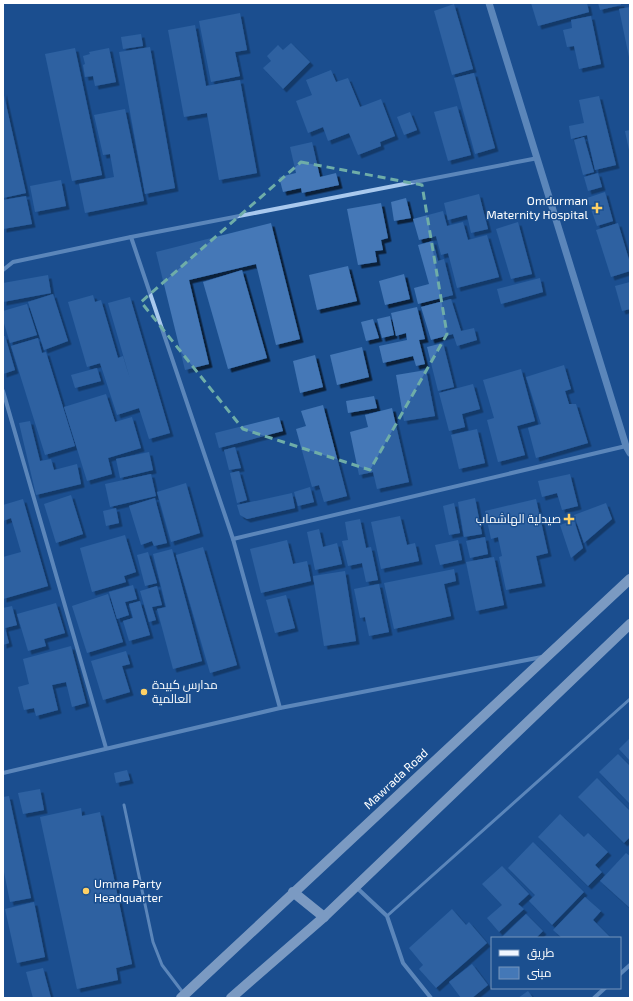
<svg xmlns="http://www.w3.org/2000/svg" width="633" height="1001" viewBox="0 0 633 1001" font-family="'Exo 2',Cairo,sans-serif">
<style>
.building{fill:#4478b7;filter:url(#shadow)}
.lines{fill:none;stroke-linecap:round;stroke-linejoin:round}
.service{stroke:#a9c9ee;stroke-width:3}
.minor{stroke:#a9c9ee;stroke-width:4}
.tertiary{stroke:#a9c9ee;stroke-width:7}
.primary{stroke:#f0f6ff;stroke-width:10}
.marked{fill:none;stroke:#6fada8;stroke-width:3;stroke-dasharray:8 5;stroke-linejoin:round}
.poi-dot{fill:#ffd166;stroke:#1b4f8f;stroke-width:1.5}
.labels{text-anchor:middle;stroke-width:3;stroke-linejoin:round;paint-order:stroke}
.poi-label{font-size:12px;fill:#fff;stroke:#1b4f8f;text-anchor:end}
.street-label{font-size:12px;fill:#fff;stroke:#1b4f8f}
</style>
<defs>
<filter id="shadow"><feDropShadow dx="3.5" dy="3.5" stdDeviation="0" flood-color="#0009"/></filter>
</defs>
<rect width="100%" height="100%" fill="#1b4f8f"/>
<g class="building">
<path d="M531 3H587L589 12 538 26Z"/>
<path d="M598 3H621V5L600 10Z"/>
<path d="M454 4 473 69 452 75 434 11Z"/>
<path d="M630 7V57H629L619 9Z"/>
<path d="M240 13 247 50 235 52 240 76 211 82 199 21Z"/>
<path d="M591 16 601 64 579 69 574 46 567 47 563 30 572 28 571 20Z"/>
<path d="M195 25 206 86 240 80 257 173 219 180 207 113 184 117 168 30Z"/>
<path d="M141 34 143 46 123 49 121 37Z"/>
<path d="M291 43 310 62 283 89 263 68 271 61 267 56 278 45 283 50Z"/>
<path d="M150 47 175 188 145 194 119 52Z"/>
<path d="M75 48 102 175 72 181 45 54Z"/>
<path d="M109 48 116 82 95 86 93 76 85 77 83 65 85 64 83 56 90 54 89 52Z"/>
<path d="M331 70 336 82 348 78 360 107 381 99 395 136 380 142 381 146 358 155 349 133 328 141 323 127 308 133 296 101 312 95 306 80Z"/>
<path d="M474 73 495 148 475 154 454 78Z"/>
<path d="M3 91 26 193 3 198Z"/>
<path d="M599 96 616 165 595 170 587 135 571 139 569 126 584 123 579 100Z"/>
<path d="M457 106 471 155 448 161 434 112Z"/>
<path d="M125 109 144 201 85 213 79 184 114 177 110 154 103 155 94 115Z"/>
<path d="M410 112 417 130 404 135 397 117Z"/>
<path d="M630 130V150H629L625 131Z"/>
<path d="M584 137 594 172 583 175 574 140Z"/>
<path d="M312 142 320 177 336 173 339 185 302 193 301 188 283 192 279 177 296 173 290 147Z"/>
<path d="M598 173 602 187 588 191 584 177Z"/>
<path d="M61 180 66 206 35 212 30 186Z"/>
<path d="M605 192 613 221 597 226 587 198Z"/>
<path d="M479 194 488 229 471 233 467 215 448 220 444 203Z"/>
<path d="M26 196 32 224 3 229V200Z"/>
<path d="M406 198 411 218 394 221 391 202Z"/>
<path d="M381 203 388 238 381 240 383 250 375 251 377 262 358 265 347 209Z"/>
<path d="M443 211 447 226 463 222 468 240 487 235 499 277 457 288 448 253 441 255 436 236 419 240 413 219Z"/>
<path d="M518 222 532 274 511 279 496 229Z"/>
<path d="M271 223 300 339 276 345 256 264 189 280 209 364 185 370 156 252Z"/>
<path d="M618 223 630 263V271L611 277 596 230Z"/>
<path d="M433 241 438 261 444 259 453 295 418 304 414 288 429 284 418 245Z"/>
<path d="M348 266 357 301 317 310 309 275Z"/>
<path d="M242 270 267 358 228 369 203 282Z"/>
<path d="M404 274 410 299 385 305 379 281Z"/>
<path d="M48 275 51 293 3 302V283Z"/>
<path d="M540 278 543 292 501 304 497 289Z"/>
<path d="M630 282V309L622 311 615 286Z"/>
<path d="M53 294 68 341 44 350 28 302Z"/>
<path d="M93 295 95 302 101 300 118 358 123 356 130 379 108 303 130 297 170 433 149 439 139 408 117 415 100 363 114 359 87 367 68 302Z"/>
<path d="M451 299 461 331 474 328 477 340 457 346 453 334 431 340 421 307Z"/>
<path d="M27 304 37 335 10 343 3 320V311Z"/>
<path d="M417 307 425 339 419 340 425 364 416 366 413 356 383 363 379 346 407 340 406 333 396 336 391 313Z"/>
<path d="M390 316 394 335 382 338 377 319Z"/>
<path d="M373 319 379 338 366 341 361 322Z"/>
<path d="M3 336H5L15 370 3 374Z"/>
<path d="M38 338 42 353 46 352 75 446 45 455 11 346Z"/>
<path d="M443 343 454 387 438 391 427 347Z"/>
<path d="M362 347 369 377 337 385 330 355Z"/>
<path d="M315 355 323 387 300 393 293 361Z"/>
<path d="M564 365 571 389 565 391 569 404H576L588 443 536 458 528 428 541 424 526 377Z"/>
<path d="M97 368 101 381 75 388 71 375Z"/>
<path d="M521 369 535 421 517 426 525 455 498 462 487 420 494 418 483 380Z"/>
<path d="M426 370 435 416 404 421 396 375Z"/>
<path d="M473 384 480 409 462 414 465 427 449 431 439 393Z"/>
<path d="M106 394 115 422 132 417 141 448 108 458 112 474 87 481 64 407Z"/>
<path d="M374 396 377 408 348 413 346 401Z"/>
<path d="M323 405 347 496 324 502 319 485 312 487 296 429 306 426 301 411Z"/>
<path d="M392 408 409 482 377 489 373 472 359 475 350 432 368 427 365 415Z"/>
<path d="M279 417 283 431 219 448 215 433Z"/>
<path d="M30 421 40 461 51 459 54 470 77 464 81 484 36 495 19 423Z"/>
<path d="M477 429 485 463 459 469 451 435Z"/>
<path d="M235 447 241 468 229 470 224 450Z"/>
<path d="M149 452 153 470 120 478 116 459Z"/>
<path d="M239 471 247 500 237 503 230 473Z"/>
<path d="M151 474 156 496 110 507 105 484Z"/>
<path d="M570 474 578 506 562 510 557 493 542 497 538 481Z"/>
<path d="M186 483 200 533 171 542 157 492Z"/>
<path d="M310 487 314 502 298 506 294 492Z"/>
<path d="M292 493 295 508 247 519 240 515 237 505Z"/>
<path d="M71 495 83 534 56 543 44 504Z"/>
<path d="M155 498 167 543 154 546 152 541 141 545 129 506Z"/>
<path d="M475 498 482 534 464 537 458 502Z"/>
<path d="M23 499 48 586 3 599V557L21 552 11 518 3 521V505Z"/>
<path d="M536 499 548 553 536 556 542 583 506 590 499 557 502 556 498 537 491 539 485 511Z"/>
<path d="M454 503 460 533 449 535 443 506Z"/>
<path d="M606 503 612 519 584 543 574 515Z"/>
<path d="M116 508 119 523 106 526 103 511Z"/>
<path d="M400 516 407 545 415 543 419 561 381 569 371 522Z"/>
<path d="M360 519 366 548 371 547 378 580 366 582 362 563 348 566 342 541 348 540 345 522Z"/>
<path d="M574 520 583 548 571 558 560 525Z"/>
<path d="M319 529 323 547 337 543 342 564 315 570 307 532Z"/>
<path d="M125 535 136 572 124 576 126 582 92 592 80 548Z"/>
<path d="M485 537 488 554 470 558 466 541Z"/>
<path d="M287 540 293 564 307 561 311 581 261 593 250 549Z"/>
<path d="M458 540 462 560 440 565 435 545Z"/>
<path d="M203 547 237 665 210 673 176 555Z"/>
<path d="M172 549 202 661 173 669 157 609 166 607 153 554Z"/>
<path d="M148 552 157 583 145 586 137 555Z"/>
<path d="M494 557 504 605 476 611 466 562Z"/>
<path d="M454 569 456 581 444 584 451 616 394 629 384 583Z"/>
<path d="M345 571 356 641 324 646 313 576Z"/>
<path d="M379 584 389 632 369 636 365 617 360 618 354 589Z"/>
<path d="M133 585 137 599 125 602 129 615 117 619 109 592Z"/>
<path d="M157 586 162 605 152 607 156 620 149 622 140 591Z"/>
<path d="M108 594 123 642 87 653 72 606Z"/>
<path d="M286 595 295 628 275 633 266 600Z"/>
<path d="M140 601 150 635 129 641 123 621 133 618 129 604Z"/>
<path d="M56 603 65 633 44 639 46 646 28 651 17 614Z"/>
<path d="M12 606 17 625 5 628 9 643 3 645V608Z"/>
<path d="M71 646 86 703 72 707 66 682 52 685 58 710 36 716 34 708 24 710 18 687 29 684 23 659Z"/>
<path d="M126 651 130 664 122 666 130 692 103 700 91 661Z"/>
<path d="M630 738V761L619 749Z"/>
<path d="M618 754 630 766V804L599 772Z"/>
<path d="M127 770 130 780 116 783 114 773Z"/>
<path d="M597 778 630 811V837L624 843 578 797Z"/>
<path d="M40 789 44 810 23 814 18 793Z"/>
<path d="M9 796 31 898 10 902 3 867V797Z"/>
<path d="M81 808 82 816 100 812 132 964 116 968 118 980 77 989 40 817Z"/>
<path d="M560 814 584 837 588 833 608 852 595 865 602 872 588 886 538 837Z"/>
<path d="M533 842 584 892 552 925 529 901 535 895 508 868Z"/>
<path d="M626 853 630 856V908L600 881Z"/>
<path d="M502 866 529 894 518 904 524 909 499 932 487 918 502 905 482 884Z"/>
<path d="M585 897 601 911 593 920 611 938H562L553 930Z"/>
<path d="M34 902 45 957 17 963 5 909Z"/>
<path d="M452 909 466 925 469 922 487 943 436 988 419 969 423 965 409 948Z"/>
<path d="M526 914 543 931 536 938H503L502 937Z"/>
<path d="M472 964 488 985 472 998H461L449 982Z"/>
<path d="M43 968 51 998H33L26 972Z"/>
<path d="M528 991 533 998H518Z"/>
</g>
<g class="lines">
<g class="service">
<path d="M124 805 153 942 162 965 184 994"/>
<path d="M387 916 630 699"/>
</g>
<g class="minor">
<path d="M131 237 233 539 280 708"/>
<path d="M3 270 13 262 131 237 538 158"/>
<path d="M3 391 106 748"/>
<path d="M233 539 626 446"/>
<path d="M3 773 280 708 542 657"/>
<path d="M356 887 387 916 403 963 431 998"/>
<path d="M620 974 630 965"/>
<path d="M594 998 605 988"/>
</g>
<path class="tertiary" d="M489 3 626 446 630 453"/>
<g class="primary">
<path d="M293 892 324 917"/>
<path d="M181 998 630 579"/>
<path d="M231 998 324 917 630 624"/>
</g>
</g>
<path d="M0 0H633V1001H0ZM301 162 422 185 447 334 370 470 243 429 141 302Z" fill="#1b4f8f" fill-opacity=".55" fill-rule="evenodd"/>
<path class="marked" d="M301 162 422 185 447 334 370 470 243 429 141 302Z"/>
<g class="poi-dot">
<path d="M595 202h4v4h4v4h-4v4h-4v-4h-4v-4h4z"/>
<path d="M567 513h4v4h4v4h-4v4h-4v-4h-4v-4h4z"/>
<circle cx="144" cy="692" r="4"/>
<circle cx="86" cy="891" r="4"/>
</g>
<g class="labels">
<g class="poi-label">
<text x="588" y="205">Omdurman<tspan x="588" dy="14">Maternity Hospital</tspan></text>
<text x="561" y="523">صيدلية الهاشماب</text>
<text x="152" y="689" text-anchor="start">مدارس كبيدة<tspan x="152" dy="14">العالمية</tspan></text>
<text x="94" y="888" text-anchor="start">Umma Party<tspan x="94" dy="14">Headquarter</tspan></text>
</g>
<g class="street-label">
<text transform="translate(396 779) rotate(-43)" y="4">Mawrada Road</text>
</g>
</g>
<rect width="633" height="1001" fill="none" stroke="#ffffff" stroke-width="8"/>
<rect x="491" y="937" width="130" height="52" fill="#1b4f8f" stroke="#7695bc"/>
<rect x="499" y="950" width="20" height="6" fill="#f0f6ff" stroke="#7695bc"/>
<text x="527" y="957" font-size="12" fill="#ffffff">طريق</text>
<rect x="499" y="967" width="20" height="12" fill="#4478b7" stroke="#7695bc"/>
<text x="527" y="977" font-size="12" fill="#ffffff">مبنى</text>
</svg>
